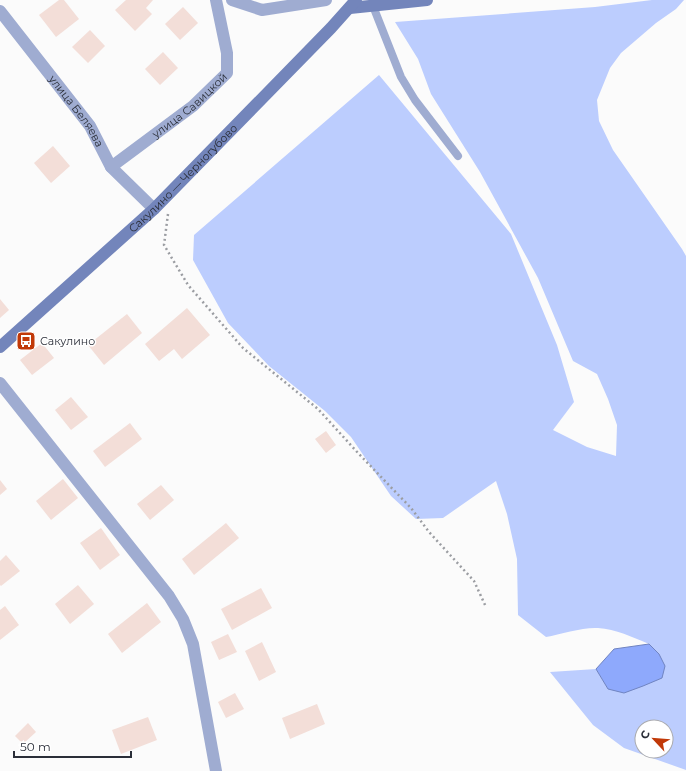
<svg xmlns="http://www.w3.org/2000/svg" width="686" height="771" viewBox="0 0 686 771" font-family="Montserrat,sans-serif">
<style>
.green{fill:#bccdfe;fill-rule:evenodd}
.water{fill:#8ea9fc;stroke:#7084c1}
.building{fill:#f3ded8}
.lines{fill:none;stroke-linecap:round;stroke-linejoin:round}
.path{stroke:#9b9da2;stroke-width:2.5;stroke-dasharray:2 3;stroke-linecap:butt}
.lane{stroke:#9facd1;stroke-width:8}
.street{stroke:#9facd1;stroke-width:12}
.secondary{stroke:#7385bb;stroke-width:12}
.labels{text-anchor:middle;stroke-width:3;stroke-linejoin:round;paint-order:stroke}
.street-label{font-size:11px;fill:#2a2e38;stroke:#fff}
.poi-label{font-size:11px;fill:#2a2e38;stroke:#fff;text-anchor:start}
</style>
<rect width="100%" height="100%" fill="#fbfbfb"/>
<path class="green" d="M652 0H684L676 9 656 23 621 53 610 68 597 100 599 121 613 150 682 249 686 256V770L624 748 593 725 550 672 596 669 608 689 649 644C632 637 616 629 598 628 583 627 561 634 546 637L518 615 517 559 507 514 496 481 443 518 416 519 391 496 351 437 325 411 269 366 228 323 193 260 194 235 379 75 511 234 557 345 574 402 553 430 587 447 616 456 617 425 608 399 597 374 573 361 538 278 480 172 431 94 418 59 395 22 595 7ZM642 727H666V751H642Z"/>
<path class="water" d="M649 644 659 654 665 666 662 678 643 686 624 693 608 689 596 669 614 649Z"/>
<g class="building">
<path d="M59 0H64L79 19 56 37 39 15Z"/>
<path d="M126 0H153L146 8 152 14 135 31 115 10Z"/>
<path d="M183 7 198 23 180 40 165 24Z"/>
<path d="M90 30 105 46 88 63 72 47Z"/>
<path d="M163 52 178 68 160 85 145 69Z"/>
<path d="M53 146 70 166 51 183 34 163Z"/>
<path d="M0 299 9 310 0 318Z"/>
<path d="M187 308 210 335 182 359 174 349 159 361 145 344Z"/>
<path d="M127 314 142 333 104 365 88 345Z"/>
<path d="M42 343 54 358 32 375 20 360Z"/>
<path d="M71 397 88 417 71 430 55 410Z"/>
<path d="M130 423 142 439 105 467 93 451Z"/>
<path d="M326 431 336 445 326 453 315 439Z"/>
<path d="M63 479 78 498 51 520 36 501Z"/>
<path d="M0 480 7 489 0 495Z"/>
<path d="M161 485 174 500 150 520 137 504Z"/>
<path d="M226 523 239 538 194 575 182 559Z"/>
<path d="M101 528 120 555 100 570 80 543Z"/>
<path d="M6 555 20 571 1 586 0 585V561Z"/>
<path d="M78 585 94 604 70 624 55 604Z"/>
<path d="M261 588 272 608 232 630 221 609Z"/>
<path d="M147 603 161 622 122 653 108 634Z"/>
<path d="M5 606 19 625 0 640V610Z"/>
<path d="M228 634 237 652 219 660 211 642Z"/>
<path d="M262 642 276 672 259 681 245 651Z"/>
<path d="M235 693 244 709 226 718 218 702Z"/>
<path d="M317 704 325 724 290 739 282 718Z"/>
<path d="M148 717 157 740 121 754 112 730Z"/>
<path d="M28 723 36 732 23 744 15 736Z"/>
</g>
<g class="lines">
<path class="path" d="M168 214 164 245 188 285 243 348 318 409 358 453 411 508 429 532 474 581 486 607"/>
<path class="lane" d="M373 6 401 77 415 100 458 156"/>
<g class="street">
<path d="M232 0 262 10 326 0"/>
<path id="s1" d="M0 11 90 126 111 167 154 209"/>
<path id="s2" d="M111 167 193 106 227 73V53L216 0"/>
<path d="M0 383 169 596 183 619 193 644 216 771"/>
</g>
<g class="secondary">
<path d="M350 8 427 0"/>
<path id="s3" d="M0 347 154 209 331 28 356 0"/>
</g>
</g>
<defs>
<g id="bus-square" transform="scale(1)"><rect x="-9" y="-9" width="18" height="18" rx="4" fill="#c13908" stroke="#fff"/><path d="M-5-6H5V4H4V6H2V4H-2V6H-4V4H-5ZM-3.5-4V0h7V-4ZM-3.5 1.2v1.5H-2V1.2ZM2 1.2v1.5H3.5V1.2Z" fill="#fff"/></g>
</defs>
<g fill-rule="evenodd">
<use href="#bus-square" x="26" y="341"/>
</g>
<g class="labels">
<g class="street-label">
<text dy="4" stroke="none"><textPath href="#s2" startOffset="100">улица Савицкой</textPath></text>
<text dy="4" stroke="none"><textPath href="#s1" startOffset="126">улица Беляева</textPath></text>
<text dy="4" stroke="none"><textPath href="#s3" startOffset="249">Сакулино — Черногубово</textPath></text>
</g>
<g class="poi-label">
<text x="40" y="345">Сакулино</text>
</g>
</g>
<g transform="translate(654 739) rotate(296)"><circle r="19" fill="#ffffff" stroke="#aaabaf"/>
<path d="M0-3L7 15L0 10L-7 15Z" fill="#c13908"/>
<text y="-6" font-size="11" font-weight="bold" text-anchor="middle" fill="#2a2e38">С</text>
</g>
<path d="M14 751v6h117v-6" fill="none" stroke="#2a2e38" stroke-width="2"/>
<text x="20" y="751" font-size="12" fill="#2a2e38" stroke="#ffffff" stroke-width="3" paint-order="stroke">50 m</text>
</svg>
